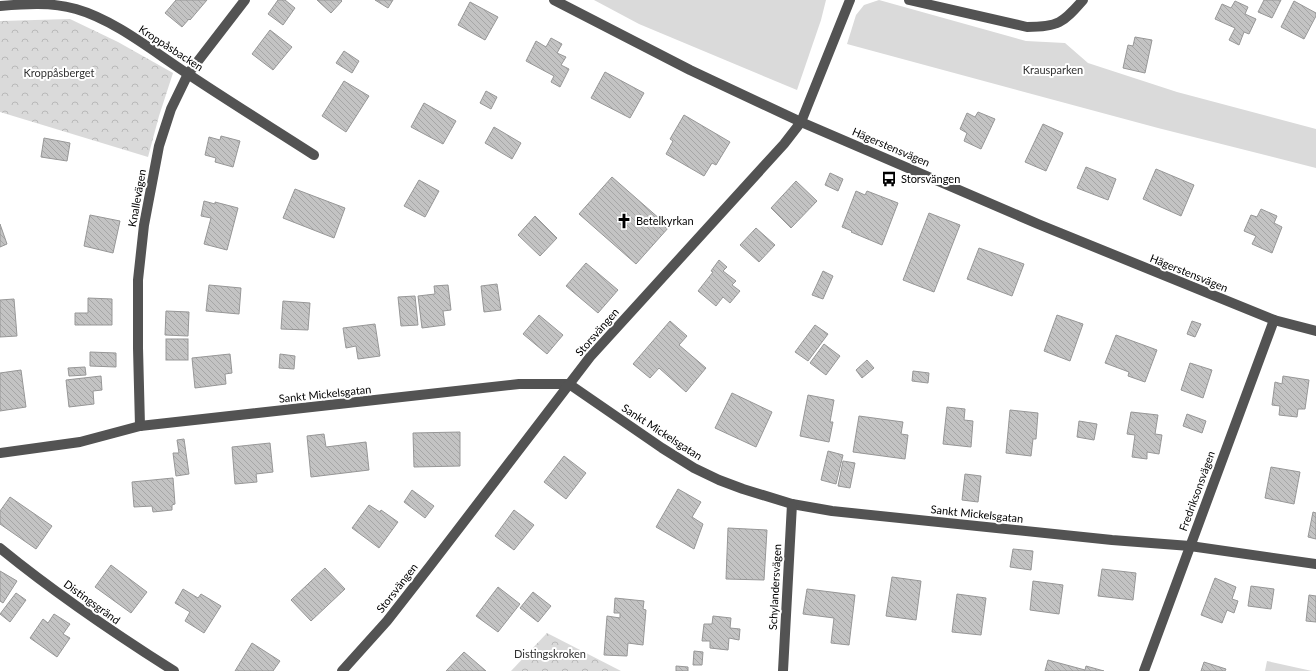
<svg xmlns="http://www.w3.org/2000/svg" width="1316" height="671" viewBox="0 0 1316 671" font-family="Lato,sans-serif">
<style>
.green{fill:#dadada}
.forest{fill:url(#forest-crowns)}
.building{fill:url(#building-back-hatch);stroke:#979797}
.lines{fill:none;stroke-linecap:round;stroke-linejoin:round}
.minor{stroke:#535353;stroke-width:10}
.labels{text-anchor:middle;stroke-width:4;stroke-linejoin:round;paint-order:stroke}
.street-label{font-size:11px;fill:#000;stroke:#fff}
.park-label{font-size:11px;fill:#313131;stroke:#fff}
.poi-label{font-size:11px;fill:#000;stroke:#fff;text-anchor:start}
</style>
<defs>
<pattern id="forest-crowns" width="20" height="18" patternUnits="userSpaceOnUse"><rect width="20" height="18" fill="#dadada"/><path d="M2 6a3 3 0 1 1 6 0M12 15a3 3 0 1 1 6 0" fill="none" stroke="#b9b9b9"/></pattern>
<pattern id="building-back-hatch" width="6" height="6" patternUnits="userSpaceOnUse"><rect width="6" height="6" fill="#c3c3c3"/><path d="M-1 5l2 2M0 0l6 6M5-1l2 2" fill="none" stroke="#a6a6a6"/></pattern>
</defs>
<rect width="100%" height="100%" fill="#fff"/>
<g class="green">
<path d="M594 0H826L821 20 797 90 639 24Z"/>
<path d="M879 0 1026 41 1065 43 1088 63 1177 92 1316 129V168L1158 128 847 44 856 15 864 5Z"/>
<path d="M1267 661 1312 671H1265Z"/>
</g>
<g class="forest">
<path d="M70 19 118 42 173 73 159 116 148 157 0 112V21Z"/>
<path d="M547 633 621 671H511Z"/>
</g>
<g class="building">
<path d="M176 0H207L190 20 189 19 182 27 165 13Z"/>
<path d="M278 0H285L295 8 283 25 268 14Z"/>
<path d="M317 0H341L342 1 331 13Z"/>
<path d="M375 0H393L388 8Z"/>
<path d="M1264 0H1281L1272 18 1258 12Z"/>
<path d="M1235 1 1248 7 1245 14 1256 19 1249 34 1244 32 1239 45 1229 40 1235 28 1215 19 1222 4 1231 8Z"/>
<path d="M1294 1 1316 13V16L1304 39 1281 27Z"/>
<path d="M470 2 498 17 485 40 458 25Z"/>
<path d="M270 30 292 47 273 70 252 54Z"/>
<path d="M1135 37 1152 40 1145 73 1123 68 1128 45 1133 46Z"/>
<path d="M551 38 562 44 557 53 566 57 561 65 569 69 560 87 551 82 554 76 526 61 536 41 546 47Z"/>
<path d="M344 51 359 61 352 73 336 63Z"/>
<path d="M605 72 644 93 630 118 591 98Z"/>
<path d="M344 81 369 96 346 132 322 116Z"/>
<path d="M486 91 497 97 491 109 480 103Z"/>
<path d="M424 103 456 121 443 144 411 127Z"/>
<path d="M978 112 995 119 981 149 964 141 967 133 960 129 967 113 975 117Z"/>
<path d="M684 115 730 142 716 165 712 163 704 176 666 154 673 141 670 139Z"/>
<path d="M1043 124 1063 133 1046 171 1025 162Z"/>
<path d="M494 127 521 143 512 159 485 143Z"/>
<path d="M221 136 240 141 233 167 215 162 216 158 205 155 209 137 220 140Z"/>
<path d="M44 138 70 143 67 161 41 157Z"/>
<path d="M1086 167 1116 179 1108 200 1077 188Z"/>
<path d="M1156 169 1194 185 1181 216 1143 199Z"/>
<path d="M830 173 843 179 838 191 825 185Z"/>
<path d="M612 177 669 227 636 264 579 214Z"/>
<path d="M419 180 439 191 425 217 404 206Z"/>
<path d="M796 181 817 201 791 228 771 208Z"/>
<path d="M295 189 345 208 334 238 283 218Z"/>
<path d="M856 191 865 195 867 191 898 203 882 245 851 232 852 231 842 227Z"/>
<path d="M204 201 215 204V202L238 208 227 250 204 244 211 218 201 216Z"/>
<path d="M1261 209 1277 216 1274 223 1282 227 1272 253 1252 244 1256 236 1244 231 1251 215 1257 217Z"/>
<path d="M929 213 960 225 934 292 903 280Z"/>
<path d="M90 215 120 221 113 253 84 246Z"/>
<path d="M535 216 557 238 540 256 518 235Z"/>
<path d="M0 224 7 244 0 247Z"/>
<path d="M756 228 775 245 759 262 740 245Z"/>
<path d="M979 248 1024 264 1012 296 967 279Z"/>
<path d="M719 260 727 267 723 271 736 281 732 285 740 291 730 303 723 297 716 306 698 291 713 272 711 271Z"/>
<path d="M586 263 618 290 598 313 566 286Z"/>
<path d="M823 271 833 276 823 299 812 295Z"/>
<path d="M497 284 501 310 484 312 481 286Z"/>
<path d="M209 285 241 288 239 314 206 311Z"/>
<path d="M448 285 451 310 443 311 445 325 422 328 418 296 435 294 434 286Z"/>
<path d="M415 296 418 325 401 326 398 297Z"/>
<path d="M88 298 112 299V325H75V313H88Z"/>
<path d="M14 299 17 336 0 337V300Z"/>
<path d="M283 301 310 303 308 330 281 329Z"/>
<path d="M166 311 189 312 188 336 165 335Z"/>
<path d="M539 315 563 335 547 354 523 334Z"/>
<path d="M1057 315 1083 324 1070 361 1044 351Z"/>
<path d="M670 321 687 336 679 345 706 368 686 392 659 368 650 378 633 364Z"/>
<path d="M1192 321 1201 324 1195 337 1187 334Z"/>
<path d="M375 324 380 356 358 359 356 346 346 348 343 328Z"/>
<path d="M815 325 828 334 808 361 795 352Z"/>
<path d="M1116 335 1157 350 1145 382 1128 376 1129 372 1105 363Z"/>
<rect x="166" y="339" width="22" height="21"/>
<path d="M824 344 840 356 826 375 810 363Z"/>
<path d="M90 352 116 353V367L90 366Z"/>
<path d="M230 354 232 373 225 374 226 384 195 388 192 358Z"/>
<path d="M280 354 295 356 294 369 279 368Z"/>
<path d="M867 360 874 368 862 378 856 370Z"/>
<path d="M1190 363 1212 370 1203 398 1181 390Z"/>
<path d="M85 367 86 375 69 376 68 368Z"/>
<path d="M21 370 26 407 0 411V373Z"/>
<path d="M913 371 929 373 928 383 912 381Z"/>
<path d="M101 376 102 390 93 391 94 404 69 407 66 380Z"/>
<path d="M1283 376 1309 380 1305 409H1298L1297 417 1279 415 1280 406 1272 405 1275 382 1282 384Z"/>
<path d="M732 393 772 412 756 447 715 428Z"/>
<path d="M808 395 834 400 830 422H833L829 442 800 436Z"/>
<path d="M947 407 965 409 964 420 973 421 971 447 943 444Z"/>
<path d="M1010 410 1038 413 1036 439H1033L1031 456 1006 453Z"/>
<path d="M1131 412 1158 415 1155 434 1162 435 1159 454 1147 452V459L1132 457 1135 435 1127 434Z"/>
<path d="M1187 414 1206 421 1202 433 1183 426Z"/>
<path d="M859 416 903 422 901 434 908 435 905 459 853 452Z"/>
<path d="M1079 421 1097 424 1094 440 1077 437Z"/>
<path d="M460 432V466L414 467 413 433Z"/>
<path d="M324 434 326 447 366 442 369 470 311 477 307 436Z"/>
<path d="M184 439 189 474 176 476 173 453H179L177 440Z"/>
<path d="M270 443 273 472 256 474 257 482 235 484 232 447Z"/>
<path d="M828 451 843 455 836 484 821 480Z"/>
<path d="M564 456 586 473 566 499 544 482Z"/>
<path d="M843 461 855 463 850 488 838 486Z"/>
<path d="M1271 467 1300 472 1294 504 1265 498Z"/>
<path d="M965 474 981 476 978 502 962 500Z"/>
<path d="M173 478 175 504 172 505V510L153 512 152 506 134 507 132 482Z"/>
<path d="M678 489 701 502 692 517 703 524 694 549 656 527Z"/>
<path d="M412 490 434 506 425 518 404 502Z"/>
<path d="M10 497 52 526 36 549 0 524V511Z"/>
<path d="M369 505 380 512 381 510 398 522 379 548 352 528Z"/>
<path d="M514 510 534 525 514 550 495 536Z"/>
<path d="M1313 512 1316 513V539L1308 537Z"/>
<path d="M728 528 767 530 764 580 726 579Z"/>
<path d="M1013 549 1033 551 1031 570 1010 567Z"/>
<path d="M111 565 147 592 131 613 95 587Z"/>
<path d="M325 568 345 589 311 621 291 600Z"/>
<path d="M1102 569 1136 573 1133 600 1098 596Z"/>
<path d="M0 571 17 581 3 603 0 601Z"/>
<path d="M892 577 921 581 916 620 886 616Z"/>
<path d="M1215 578 1236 587 1232 599 1238 601 1234 613 1227 610 1222 623 1201 615Z"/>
<path d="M1033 581 1063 585 1059 614 1030 610Z"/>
<path d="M1251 586 1274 589 1271 609 1248 606Z"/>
<path d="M498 587 520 604 498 632 476 616Z"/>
<path d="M183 589 198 598 201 594 221 606 204 633 185 621 190 612 175 603Z"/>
<path d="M807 589 855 595 849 645 831 643 834 618 803 614Z"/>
<path d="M533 592 551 606 538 622 520 608Z"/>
<path d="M16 593 26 600 10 622 0 614Z"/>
<path d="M957 594 986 598 981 635 952 632Z"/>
<path d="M1309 595 1316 596V622L1306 621Z"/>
<path d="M615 598 644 601 643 609 646 610 643 645 628 643 627 656 604 655 607 616 620 618V613H614Z"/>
<path d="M54 614 70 624 63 634 70 638 57 657 30 638 43 619 48 623Z"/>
<path d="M713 616 731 618 730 628 740 629 739 640 729 638 728 650 710 648V641H702L704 624H712Z"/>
<path d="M252 643 280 661 273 671H235Z"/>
<path d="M694 651 703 652 702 665H693Z"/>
<path d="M464 652 486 671H446Z"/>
<path d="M1048 660 1085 670 1086 666 1104 671H1045Z"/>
<path d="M1204 662 1226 669 1225 671H1201Z"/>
<path d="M676 666 688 667V671H676Z"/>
</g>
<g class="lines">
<g class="minor">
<path d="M554 0 690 70 801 122 1038 224 1274 320 1316 331"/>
<path d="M909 0 1027 27C1058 27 1063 23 1083 0"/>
<path d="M0 6C25 4 51 2 76 9 115 20 154 52 188 74 230 102 272 128 314 155"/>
<path d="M140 426 138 348V280L144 225 159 146 171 109 188 74 245 0"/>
<path d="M0 453 80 442 140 426 519 384H569L662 448 694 468 719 480 743 489 792 504 832 511 1112 540 1190 546 1316 564"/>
<path d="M0 548C55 593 114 633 174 671"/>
<path d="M342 671 387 621 430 566 590 357 784 144 801 122 850 0"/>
<path d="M783 671 792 504"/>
<path d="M1144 671 1274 320"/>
</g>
</g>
<defs>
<g id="bus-bare" transform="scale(1.2)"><path d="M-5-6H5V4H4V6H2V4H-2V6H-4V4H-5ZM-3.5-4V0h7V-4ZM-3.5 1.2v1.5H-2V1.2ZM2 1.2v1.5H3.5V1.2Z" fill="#000" stroke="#fff" stroke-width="2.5" paint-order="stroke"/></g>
<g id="church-bare" transform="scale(1.2)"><path d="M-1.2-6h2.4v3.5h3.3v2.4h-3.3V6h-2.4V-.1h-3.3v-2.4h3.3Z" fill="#000" stroke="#fff" stroke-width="2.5" paint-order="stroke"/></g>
</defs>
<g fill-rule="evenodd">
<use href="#bus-bare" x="889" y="179"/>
<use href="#church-bare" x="624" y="221"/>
</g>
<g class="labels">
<g class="street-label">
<text transform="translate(171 48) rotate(33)" y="4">Kroppåsbacken</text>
<text transform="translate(891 147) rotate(23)" y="4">Hägerstensvägen</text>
<text transform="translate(137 198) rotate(-80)" y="4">Knallevägen</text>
<text transform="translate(1189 273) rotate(22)" y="4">Hägerstensvägen</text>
<text transform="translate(597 332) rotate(-49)" y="4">Storsvängen</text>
<text transform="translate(325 394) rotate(-6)" y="4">Sankt Mickelsgatan</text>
<text transform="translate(662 432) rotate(33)" y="4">Sankt Mickelsgatan</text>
<text transform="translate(1197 491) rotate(-70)" y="4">Fredriksonsvägen</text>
<text transform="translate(977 514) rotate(6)" y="4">Sankt Mickelsgatan</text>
<text transform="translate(775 587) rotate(-87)" y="4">Schylandersvägen</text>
<text transform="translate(397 588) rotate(-52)" y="4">Storsvängen</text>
<text transform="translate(92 602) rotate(36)" y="4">Distingsgränd</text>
</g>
<g class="park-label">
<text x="1053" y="74">Krausparken</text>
<text x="59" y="77">Kroppåsberget</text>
<text x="550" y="658">Distingskroken</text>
</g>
<g class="poi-label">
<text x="901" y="183">Storsvängen</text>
<text x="636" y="225">Betelkyrkan</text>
</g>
</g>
</svg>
